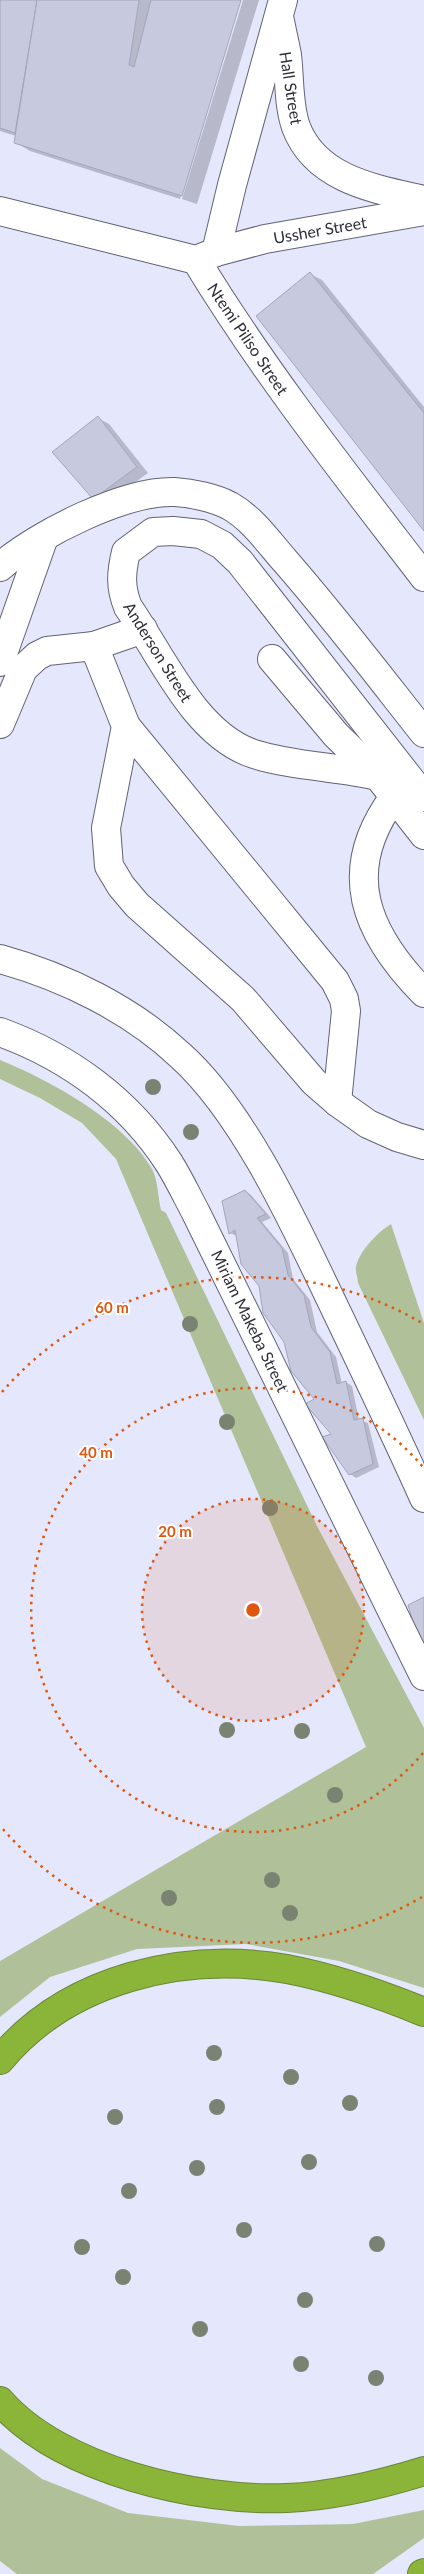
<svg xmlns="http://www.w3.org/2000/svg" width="424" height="2574" viewBox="0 0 424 2574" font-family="Lato,sans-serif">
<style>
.green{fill:#b0c098}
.shadow{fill:#0003}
.building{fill:#c7c9de;stroke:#a4a6ba}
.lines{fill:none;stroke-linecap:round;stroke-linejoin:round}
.minor-casing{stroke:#626376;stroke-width:30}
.highway-casing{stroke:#6a8638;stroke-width:30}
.minor{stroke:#fff;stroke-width:28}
.highway{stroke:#8bb538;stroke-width:28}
.tree{fill:#7a8372}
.ring{fill:none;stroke:#df570e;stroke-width:2.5;stroke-dasharray:2.5 5}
.labels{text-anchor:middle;stroke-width:4;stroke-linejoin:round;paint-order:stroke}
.street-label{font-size:16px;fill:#2e2f37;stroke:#fff}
.centre{fill:#df570e;stroke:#fff;stroke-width:2.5}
.ring-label{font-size:15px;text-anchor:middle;font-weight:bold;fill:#df570e;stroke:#fff;stroke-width:4;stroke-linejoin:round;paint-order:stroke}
</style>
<rect width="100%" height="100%" fill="#e5e7fd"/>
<g class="green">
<path d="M0 1060C49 1080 125 1121 152 1169 158 1180 158 1198 161 1210L166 1213 317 1526 424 1728V1988L339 1961 246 1944 137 1949 50 1977 0 2017V1961L366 1747 116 1159 82 1123 40 1098 0 1079Z"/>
<path d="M391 1224 424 1323V1420L358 1283C358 1278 355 1271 356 1267 359 1251 378 1232 391 1224Z"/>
<path d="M0 2448 42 2479 128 2513 239 2526 353 2524 424 2510V2538L373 2574H17L0 2561Z"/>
</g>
<g class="shadow">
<path d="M0 0H240L180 199 30 151 15 142 16 136 0 131Z"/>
<path d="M243 0H259L197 204 182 199Z"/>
<path d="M310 274 322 280 424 407V529Z"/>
<path d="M98 418 109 424 148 473 105 504 94 498Z"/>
<path d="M245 1191 251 1195 271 1218 262 1222 288 1253 293 1279 310 1300 317 1332 336 1357 342 1384 346 1382 352 1386 359 1420 368 1423 379 1467 356 1478 350 1474 316 1399 285 1341 237 1236 230 1233Z"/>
</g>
<g class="building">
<path d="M0 0H37L15 133 0 128Z"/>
<path d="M37 0H139L129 65 134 67 151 0H241L182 196 14 143Z"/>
<path d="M310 272 424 413V531L256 316Z"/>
<path d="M98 416 137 467 93 499 52 452Z"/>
<path d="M245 1190 266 1214 257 1218 282 1248 288 1275 304 1295 311 1327 330 1352 337 1384 346 1381 354 1420 363 1418 373 1464 349 1475 322 1437 331 1434 305 1404 314 1399 291 1371 284 1342 263 1313 259 1286 241 1264 235 1230 229 1234 222 1201Z"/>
<path d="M424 1597V1647L421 1648 408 1605Z"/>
</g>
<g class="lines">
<g class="minor-casing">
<g id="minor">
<path d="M280 21C282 32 285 44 287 55 290 79 288 104 296 127 316 180 376 189 424 200"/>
<path d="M0 211 196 260C264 372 345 474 424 577"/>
<path d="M216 252 265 239 424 211"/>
<path d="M196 260 216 252 232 185 283 0"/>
<path d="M0 567C37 534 126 490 175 492 192 493 215 498 230 506 253 519 269 543 286 562 334 617 379 676 424 733"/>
<path d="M94 646 126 726 106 828 109 866 121 886 137 905 243 999 314 1082 337 1102 368 1124 397 1137 424 1145"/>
<path d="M272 659 336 735 378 776 424 835"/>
<path d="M0 662 44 537"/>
<path d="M0 724 23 669 37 656 47 651 94 646 143 629"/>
<path d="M126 726 335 981 344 999 346 1011 337 1102"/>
<path d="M378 776C339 767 291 766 254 754 195 735 162 656 128 607 120 587 121 573 126 552L153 532 173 531 201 534 222 545 240 562 424 797"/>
<path d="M394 797C339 871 365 933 424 993"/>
<path d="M0 959C65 977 131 1009 181 1056 244 1113 294 1223 331 1300 362 1365 394 1431 424 1498"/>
<path d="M0 1032C69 1057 129 1101 169 1163 179 1179 187 1196 196 1213L424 1676"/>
</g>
</g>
<g class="highway-casing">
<g id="highway">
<path d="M0 2060C68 1978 184 1951 287 1969 334 1978 380 1994 424 2012"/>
<path d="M0 2401C60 2470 198 2502 287 2498 333 2496 379 2485 424 2471"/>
<path d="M422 2574 424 2573"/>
</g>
</g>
<use href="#minor" class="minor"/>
<use href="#highway" class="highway"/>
</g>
<g class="tree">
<circle cx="153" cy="1087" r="8"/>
<circle cx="191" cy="1132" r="8"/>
<circle cx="190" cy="1324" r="8"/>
<circle cx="227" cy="1422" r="8"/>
<circle cx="270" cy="1508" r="8"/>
<circle cx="227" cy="1730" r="8"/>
<circle cx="302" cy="1731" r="8"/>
<circle cx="335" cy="1795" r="8"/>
<circle cx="272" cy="1880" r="8"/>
<circle cx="169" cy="1898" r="8"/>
<circle cx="290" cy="1913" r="8"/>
<circle cx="214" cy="2053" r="8"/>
<circle cx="291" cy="2077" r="8"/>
<circle cx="350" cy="2103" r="8"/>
<circle cx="217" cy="2107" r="8"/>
<circle cx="115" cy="2117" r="8"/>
<circle cx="309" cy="2162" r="8"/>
<circle cx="197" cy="2168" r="8"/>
<circle cx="129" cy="2191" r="8"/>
<circle cx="244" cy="2230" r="8"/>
<circle cx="377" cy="2244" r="8"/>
<circle cx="82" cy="2247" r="8"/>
<circle cx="123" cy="2277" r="8"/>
<circle cx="305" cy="2300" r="8"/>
<circle cx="200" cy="2329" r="8"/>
<circle cx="301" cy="2364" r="8"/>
<circle cx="376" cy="2378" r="8"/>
</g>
<circle cx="253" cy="1610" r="111" fill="#df570e" fill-opacity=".12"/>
<g class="ring">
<circle cx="253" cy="1610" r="111"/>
<path d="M423 1753A222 222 0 1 1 423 1467"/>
<path d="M422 1897A333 333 0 0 1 2 1828M2 1392A333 333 0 0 1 422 1323"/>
</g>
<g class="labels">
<g class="street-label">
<text transform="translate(291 88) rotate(81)" y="6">Hall Street</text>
<text transform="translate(320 230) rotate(-10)" y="6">Ussher Street</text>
<text transform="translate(248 339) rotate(56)" y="6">Ntemi Piliso Street</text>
<text transform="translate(158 652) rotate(58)" y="6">Anderson Street</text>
<text transform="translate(250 1321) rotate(64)" y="6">Miriam Makeba Street</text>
</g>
</g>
<circle cx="253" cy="1610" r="8" class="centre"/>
<g class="ring-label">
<text x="112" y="1313">60 m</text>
<text x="96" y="1458">40 m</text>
<text x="175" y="1537">20 m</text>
</g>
</svg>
